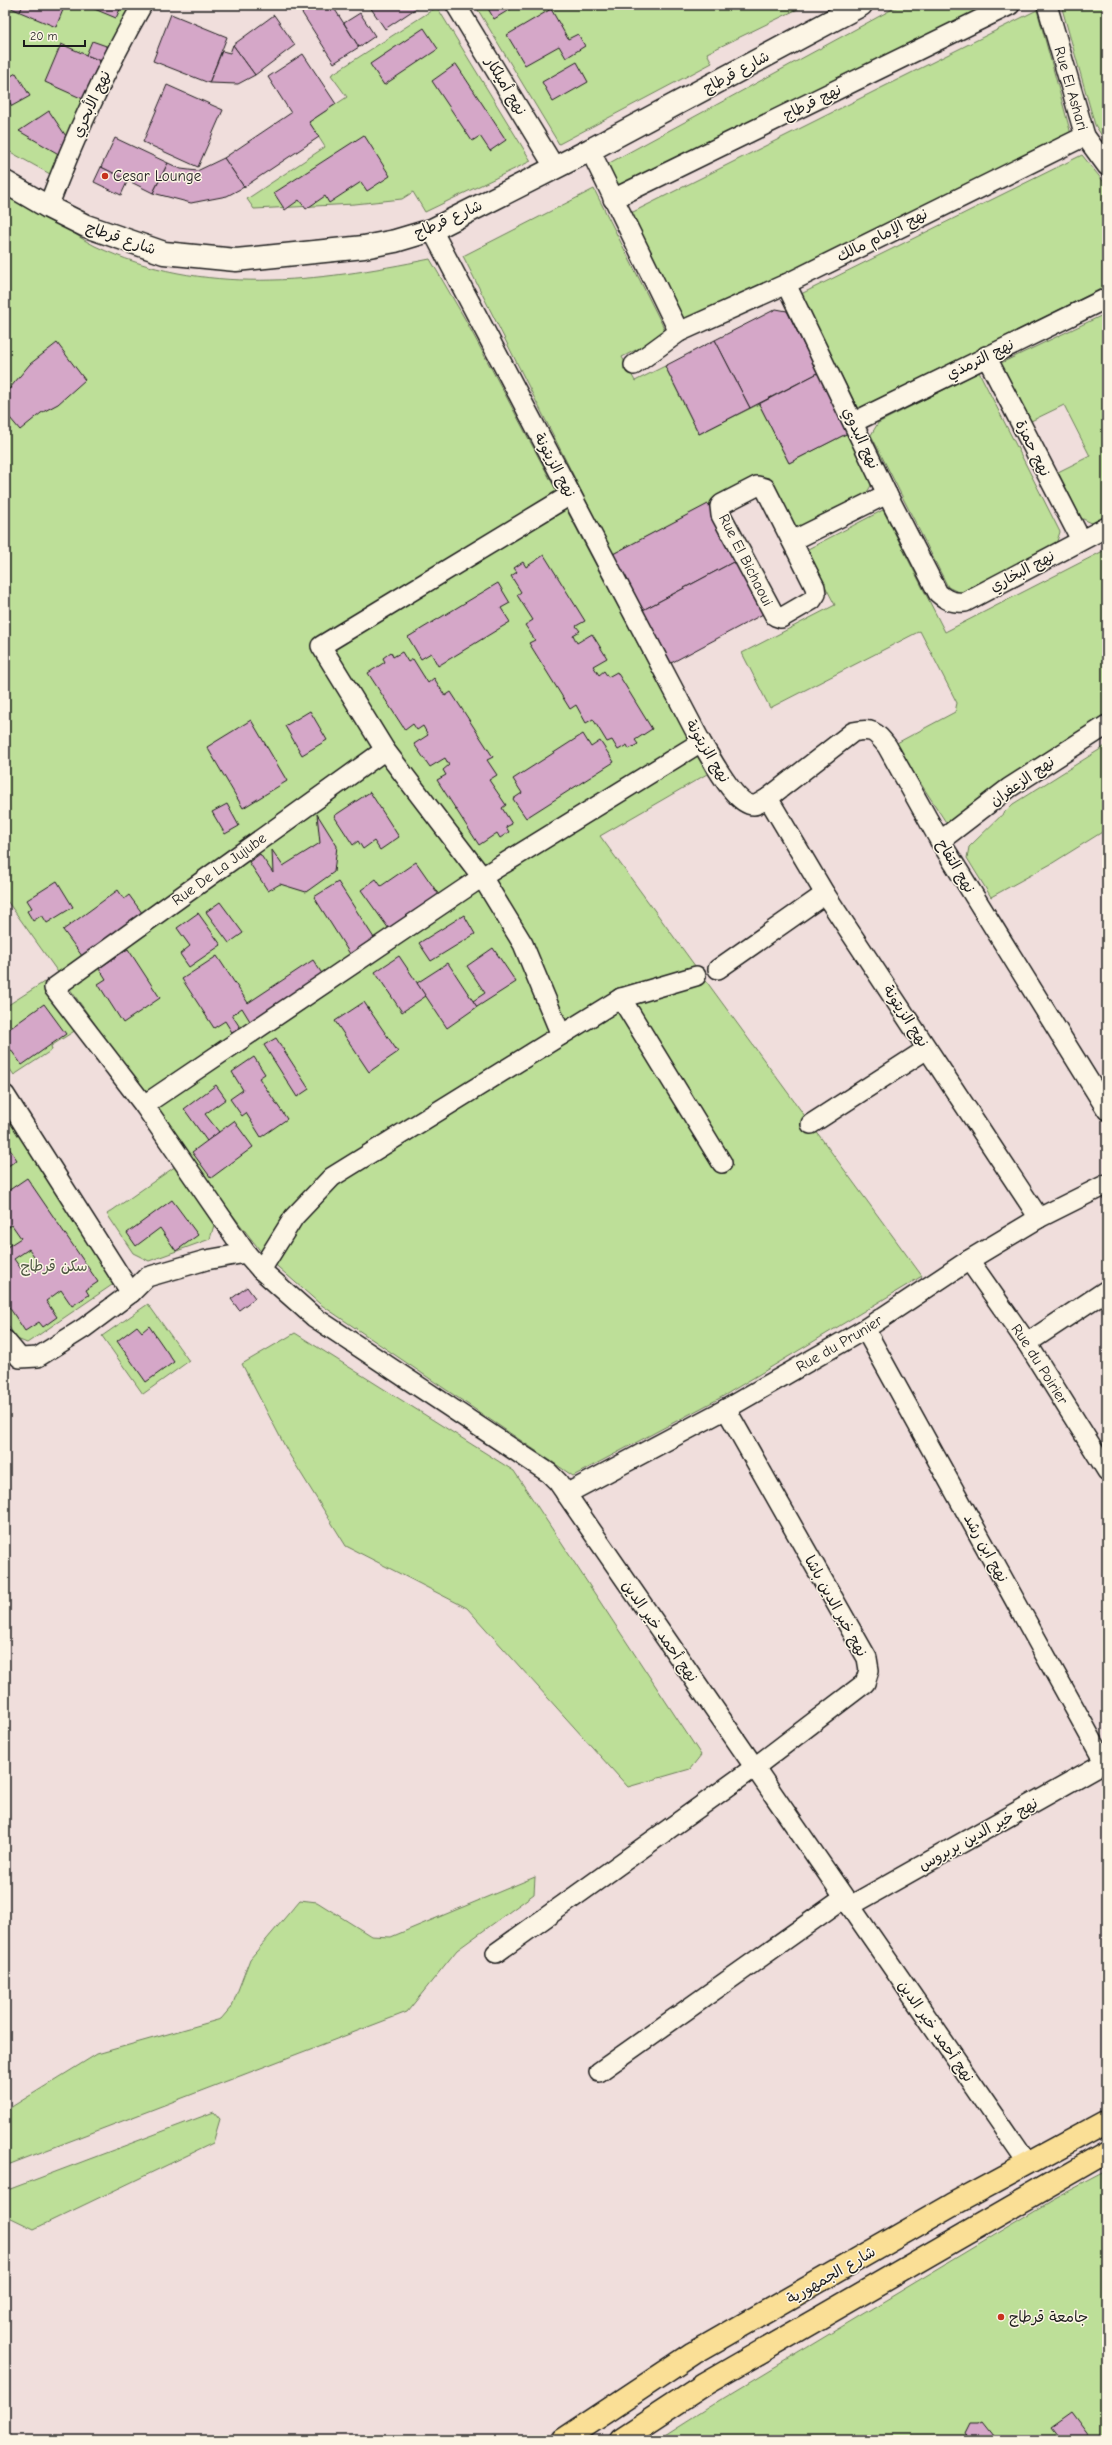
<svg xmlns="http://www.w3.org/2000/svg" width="1112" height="2445" viewBox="0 0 1112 2445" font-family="'Comic Neue','Playpen Sans Arabic',sans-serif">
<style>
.green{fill:#bddf98;stroke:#6c7e5a}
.building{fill:#d5a7c8;stroke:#1c1c1c;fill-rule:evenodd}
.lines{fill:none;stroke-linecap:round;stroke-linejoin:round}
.street-casing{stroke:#1c1c1c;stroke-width:22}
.secondary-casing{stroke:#1c1c1c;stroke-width:25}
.highway-casing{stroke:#1c1c1c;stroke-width:25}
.street{stroke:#fcf5e5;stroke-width:19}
.secondary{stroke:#fcf5e5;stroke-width:22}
.highway{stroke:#fadf96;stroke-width:22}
.poi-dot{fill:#c8321e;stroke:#fcf5e5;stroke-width:1.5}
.labels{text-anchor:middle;stroke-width:3;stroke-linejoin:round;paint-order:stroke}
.street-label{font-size:15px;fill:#1c1c1c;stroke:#fcf5e5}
.poi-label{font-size:15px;fill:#1c1c1c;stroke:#fcf5e5;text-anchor:start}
.park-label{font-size:15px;fill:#4c5641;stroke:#fcf5e5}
</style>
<rect width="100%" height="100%" fill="#f0dedc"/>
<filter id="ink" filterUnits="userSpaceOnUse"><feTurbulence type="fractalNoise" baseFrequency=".025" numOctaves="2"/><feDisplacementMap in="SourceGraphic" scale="8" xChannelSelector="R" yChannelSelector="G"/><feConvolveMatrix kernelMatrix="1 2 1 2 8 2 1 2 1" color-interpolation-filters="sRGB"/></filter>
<g filter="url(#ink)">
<g class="green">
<path d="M5 5H133L62 156 50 174 5 149Z"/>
<path d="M475 5H806L707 53 712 63 559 144Z"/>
<path d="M900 5H999L615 194 602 167Z"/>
<path d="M1061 5H1107V144L1095 125Z"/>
<path d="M437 7 531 161 425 212 413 192 402 199 355 204 254 209 247 199 325 147 309 122 347 97 331 75Z"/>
<path d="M1037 10 1071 134 697 322 683 317 631 213Z"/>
<path d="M1082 155 1107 186V286L858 409 801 294Z"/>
<path d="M594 189 667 334 622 357 635 381 665 366 699 434 759 404 789 463 848 433 873 482 865 496 801 529 789 527 763 476 613 554 463 256Z"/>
<path d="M5 191C23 202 42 213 60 224 71 231 83 240 95 246 203 297 317 282 430 259L465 319 707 774 600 836 922 1276 720 1398 573 1476 320 1304 262 1253 212 1188 5 898Z"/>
<path d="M1107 313V522L1098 526 1081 518 1058 472 1090 456 1064 405 1029 422 999 364Z"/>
<path d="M979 372 1060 532 1055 547 962 594 948 587 871 435 878 423Z"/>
<path d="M883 510 945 632 1107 549V715L996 787 951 830 895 744 955 712 957 703 920 631 770 708 742 653 835 605 806 550Z"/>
<path d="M1107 745V829L1051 864 991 897 967 858 969 847 1013 804Z"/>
<path d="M44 982 76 1030 51 1046 52 1050 14 1075 5 1062V1007Z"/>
<path d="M5 1108 118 1275 112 1285 27 1343 17 1339 5 1321Z"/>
<path d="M176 1166 214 1225 210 1239 149 1261 133 1253 107 1214Z"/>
<path d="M148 1304 189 1361 143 1394 102 1336Z"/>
<path d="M295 1333 514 1471 701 1755 690 1769 628 1787 467 1608 346 1546 289 1454 242 1364Z"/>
<path d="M535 1877 534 1894 457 1950 407 2012 5 2166V2111L97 2054 221 2019 232 2006 250 1959 300 1900 317 1902 371 1936 391 1937Z"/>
<path d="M214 2112 220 2119 213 2143 34 2229 5 2215V2191Z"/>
<path d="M1107 2171V2440H657L715 2403 1052 2200Z"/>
</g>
<g class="building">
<path d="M5 5H23L20 12Z"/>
<path d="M23 5H65L56 27 20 12Z"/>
<path d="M85 5H122L116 18Z"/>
<path d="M297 5H332L359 47 334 63Z"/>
<path d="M372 5H417L418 7 385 29 370 7Z"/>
<path d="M486 5H517L494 19Z"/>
<path d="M551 9 568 39 578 34 585 46 566 58 559 46 525 65 507 35Z"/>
<path d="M360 13 375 36 359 47 344 23Z"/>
<path d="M171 14 227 37 209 83 153 61Z"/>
<path d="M274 15 295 45 255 75 233 45Z"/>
<path d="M424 28 438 49 384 85 370 64Z"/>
<path d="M92 41 112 48 107 63 86 55Z"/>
<path d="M61 44 100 61 83 99 45 82Z"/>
<path d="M233 45 255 75 238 84 209 83 222 51 230 53Z"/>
<path d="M303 54 336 104 309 122 319 137 244 187 224 158 291 113 268 77Z"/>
<path d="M577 62 588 82 553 102 542 82Z"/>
<path d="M456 64 506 140 490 151 480 136 472 141 432 81Z"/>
<path d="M5 66 11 76 16 73 30 96 12 106 5 95Z"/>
<path d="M167 85 223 110 198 167 143 142Z"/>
<path d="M49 111 70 142 62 156 19 131Z"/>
<path d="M364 135 390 176 367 191 361 182 329 203 325 196 306 209 299 200 285 210 274 193Z"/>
<path d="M115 138 168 163 153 193 101 167Z"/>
<path d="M224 158 244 187 227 196 191 203 153 193 168 163 181 169 197 171Z"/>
<path d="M101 167 128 180 121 195 94 182Z"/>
<path d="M776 309 787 311 818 373 750 408 715 340Z"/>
<path d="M715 340 750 408 699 434 665 366Z"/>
<path d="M57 343 85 380 58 404 41 413 20 430 5 412V394L30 364Z"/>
<path d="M818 373 848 433 789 463 759 404Z"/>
<path d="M708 504 737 560 643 610 613 554Z"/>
<path d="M544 555 585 621 576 626 580 631 573 635 577 643 592 634 607 658 593 666 599 675 604 671 608 677 617 672 652 729 635 740 638 744 629 749 627 745 618 750 612 740 607 742 593 719 586 723 576 705 570 709 529 643 535 640 525 625 533 620 517 595 521 592 511 576 517 572 514 568 523 562 526 567Z"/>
<path d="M737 560 765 613 671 663 643 610Z"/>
<path d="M498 583 510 603 501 608 510 622 438 666 431 653 421 659 408 637Z"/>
<path d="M391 652 393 657 402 652 408 662 413 659 428 683 434 678 445 696 451 692 493 757 487 760 497 775 489 780 506 805 502 808 512 824 506 827 509 832 500 838 497 833 479 845 437 780 446 775 443 770 449 765 445 758 430 767 414 744 428 735 423 726 417 730 413 724 405 730 368 673 385 662 383 658Z"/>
<path d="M310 711 327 740 302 755 285 726Z"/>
<path d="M251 720 287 781 243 808 207 747Z"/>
<path d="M583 734 591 747 600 741 614 762 526 818 513 799 522 793 513 779Z"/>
<path d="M370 792 399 837 380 850 374 841 363 849 358 841 353 845 334 816Z"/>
<path d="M227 804 239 826 225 834 212 812Z"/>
<path d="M317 814 337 846 334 872 306 892 280 884 268 891 249 862 260 854 273 873 272 850 283 866 320 843Z"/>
<path d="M416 862 439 895 408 917 394 936 361 890 376 879 381 886Z"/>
<path d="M57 881 73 907 47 923 42 915 33 921 27 911 32 908 27 900Z"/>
<path d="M338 882 374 938 350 954 314 897Z"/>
<path d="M118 890 124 899 129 895 145 917 85 960 63 930Z"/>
<path d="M220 902 243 933 229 943 206 912Z"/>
<path d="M198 913 221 945 189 967 180 954 190 946 177 928Z"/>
<path d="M464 915 475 934 431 961 419 943Z"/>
<path d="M493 948 516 982 477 1007 473 1001 485 993 467 966Z"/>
<path d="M128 949 160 998 123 1023 98 984 106 979 99 968Z"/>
<path d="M217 956 248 1003 313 960 325 978 253 1026 242 1008 232 1015 241 1029 233 1034 225 1021 214 1028 182 979Z"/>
<path d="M399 956 426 996 402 1012 375 972Z"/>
<path d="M448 963 477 1007 447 1028 417 983Z"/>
<path d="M364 1002 398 1052 369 1072 335 1021Z"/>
<path d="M44 1004 66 1034 22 1065 5 1042V1032Z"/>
<path d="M276 1038 309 1089 297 1097 264 1045Z"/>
<path d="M254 1057 265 1074 259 1078 287 1119 261 1137 246 1113 242 1116 230 1099 243 1090 232 1072Z"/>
<path d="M216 1085 226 1099 205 1114 219 1132 207 1141 184 1109Z"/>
<path d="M234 1121 253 1147 211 1178 192 1152Z"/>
<path d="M5 1142 17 1160 5 1168Z"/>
<path d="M27 1178 98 1282 86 1290 89 1295 72 1306 61 1290 46 1301 57 1317 43 1327 39 1322 25 1331 5 1301V1245L7 1247 21 1238 12 1225 5 1229V1193ZM29 1249 39 1263 24 1273 14 1259Z"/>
<path d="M172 1200 198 1235 176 1251 160 1228 136 1246 127 1233Z"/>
<path d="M247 1287 255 1298 239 1310 231 1299Z"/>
<path d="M137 1326 142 1332 149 1326 174 1362 146 1382 117 1341Z"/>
<path d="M1072 2412 1093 2440H1061L1051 2427Z"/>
<path d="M983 2421 998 2440H971L966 2433 971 2423H979Z"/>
</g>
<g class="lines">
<g class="street-casing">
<g id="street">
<path d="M456 5 555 168"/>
<path id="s1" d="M1047 5 1085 136 1107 166"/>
<path d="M590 150 679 332"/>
<path d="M613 199 1010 5"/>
<path d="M48 207C74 138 105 70 142 5"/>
<path d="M432 230 701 742C711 757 735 806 754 805 758 805 764 800 768 798L825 894 1039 1218"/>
<path d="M786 284 887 494 938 593C947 601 953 603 965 602L1107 527"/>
<path d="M986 356 1081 540"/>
<path d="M634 365 679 332 786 284 1085 136"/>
<path d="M854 422 1107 298"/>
<path d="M757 486 765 488 815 587 816 594 812 600 781 618 775 616 721 515 720 506 722 504Z"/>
<path d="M792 541 887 494"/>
<path d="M385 750 54 988 144 1105 246 1253 261 1270 314 1317 549 1473 558 1482 1028 2164"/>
<path d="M768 798 853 732C872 728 875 731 887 746L940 841 1107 1110"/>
<path d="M940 841 1009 788 1107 725"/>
<path d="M718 969 825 894"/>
<path d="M621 998 722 1163"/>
<path d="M561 1035 523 944 482 877 385 750 321 646 570 495"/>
<path d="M5 1095 131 1293"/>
<path d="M144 1105 482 877 701 742"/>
<path d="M811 1124 927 1049"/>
<path id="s2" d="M969 1260 1027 1343 1107 1471"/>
<path d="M261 1270 294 1217 332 1177 621 998 696 976"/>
<path d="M865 1329 1107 1767"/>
<path d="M5 1340 20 1358 38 1357 84 1328 131 1293 147 1277 206 1260 246 1253"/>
<path d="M1027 1343 1107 1290"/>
<path id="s3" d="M566 1494 726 1409 865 1329 969 1260 1039 1218 1107 1184"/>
<path d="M850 1906 1107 1761"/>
<path d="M496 1953 755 1767 865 1683 869 1670 867 1658 726 1409"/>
<path d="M599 2072 844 1898"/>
</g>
</g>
<g class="secondary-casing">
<path id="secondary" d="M5 182 48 207 86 226 164 253 236 260 364 247 395 241 432 230 590 150 861 5"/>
</g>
<g class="highway-casing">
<g id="highway">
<path d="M563 2440 694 2353 952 2205 1107 2121"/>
<path d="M620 2440 705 2384 1107 2152"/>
</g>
</g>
<use href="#street" class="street"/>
<use href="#secondary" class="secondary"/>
<use href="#highway" class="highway"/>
</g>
</g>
<g class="poi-dot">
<circle cx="105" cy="176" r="4"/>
<circle cx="1001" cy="2317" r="4"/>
</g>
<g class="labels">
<g class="street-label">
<text transform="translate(736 72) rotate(-28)" y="5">شارع قرطاج</text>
<text transform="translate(506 86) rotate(59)" y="5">نهج أميلكار</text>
<text dy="5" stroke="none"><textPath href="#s1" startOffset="87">Rue El Ashari</textPath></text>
<text transform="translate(812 102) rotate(-26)" y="5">نهج قرطاج</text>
<text transform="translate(91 104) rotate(-65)" y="5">نهج الأبحري</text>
<text transform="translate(448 219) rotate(-24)" y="5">شارع قرطاج</text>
<text transform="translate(882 235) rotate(-27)" y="5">نهج الإمام مالك</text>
<text transform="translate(121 238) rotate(19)" y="5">شارع قرطاج</text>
<text transform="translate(980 359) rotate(-26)" y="5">نهج الترمذي</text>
<text transform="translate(861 438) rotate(65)" y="5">نهج البدوي</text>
<text transform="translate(1033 448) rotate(64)" y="5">نهج حمزة</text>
<text transform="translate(555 465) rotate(62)" y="5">نهج الزيتونة</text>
<text transform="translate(746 560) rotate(63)" y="5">Rue El Bichaoui</text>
<text transform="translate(1022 571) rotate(-28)" y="5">نهج البخاري</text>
<text transform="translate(708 751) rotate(59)" y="5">نهج الزيتونة</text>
<text transform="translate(1022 781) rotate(-35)" y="5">نهج الزعفران</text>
<text transform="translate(956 866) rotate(59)" y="5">نهج التفاح</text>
<text transform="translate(219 869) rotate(-36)" y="5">Rue De La Jujube</text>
<text transform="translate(906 1016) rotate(57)" y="5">نهج الزيتونة</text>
<text dy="5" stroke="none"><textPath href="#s3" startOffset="312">Rue du Prunier</textPath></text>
<text dy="5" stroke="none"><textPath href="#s2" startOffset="126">Rue du Poirier</textPath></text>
<text transform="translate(986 1548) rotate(61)" y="5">نهج ابن رشد</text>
<text transform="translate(836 1606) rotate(61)" y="5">نهج خير الدين باشا</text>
<text transform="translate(660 1631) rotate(55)" y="5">نهج أحمد خير الدين</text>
<text transform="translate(978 1834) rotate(-29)" y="5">نهج خير الدين بربروس</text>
<text transform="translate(936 2031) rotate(55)" y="5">نهج أحمد خير الدين</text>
<text transform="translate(831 2275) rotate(-30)" y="5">شارع الجمهورية</text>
</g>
<g class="poi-label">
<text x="113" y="181">Cesar Lounge</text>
<text x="1009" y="2322">جامعة قرطاج</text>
</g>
<g class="park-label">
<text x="54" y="1271">سكن قرطاج</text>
</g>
</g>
<rect width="1112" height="2445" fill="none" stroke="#fcf5e5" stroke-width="20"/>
<rect x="10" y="10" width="1092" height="2425" fill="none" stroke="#1c1c1c" stroke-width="1.5" filter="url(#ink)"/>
<path d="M24 40v6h61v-6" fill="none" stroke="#1c1c1c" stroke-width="2"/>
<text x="30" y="40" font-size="12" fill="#1c1c1c" stroke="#fcf5e5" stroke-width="3" paint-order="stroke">20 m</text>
</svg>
